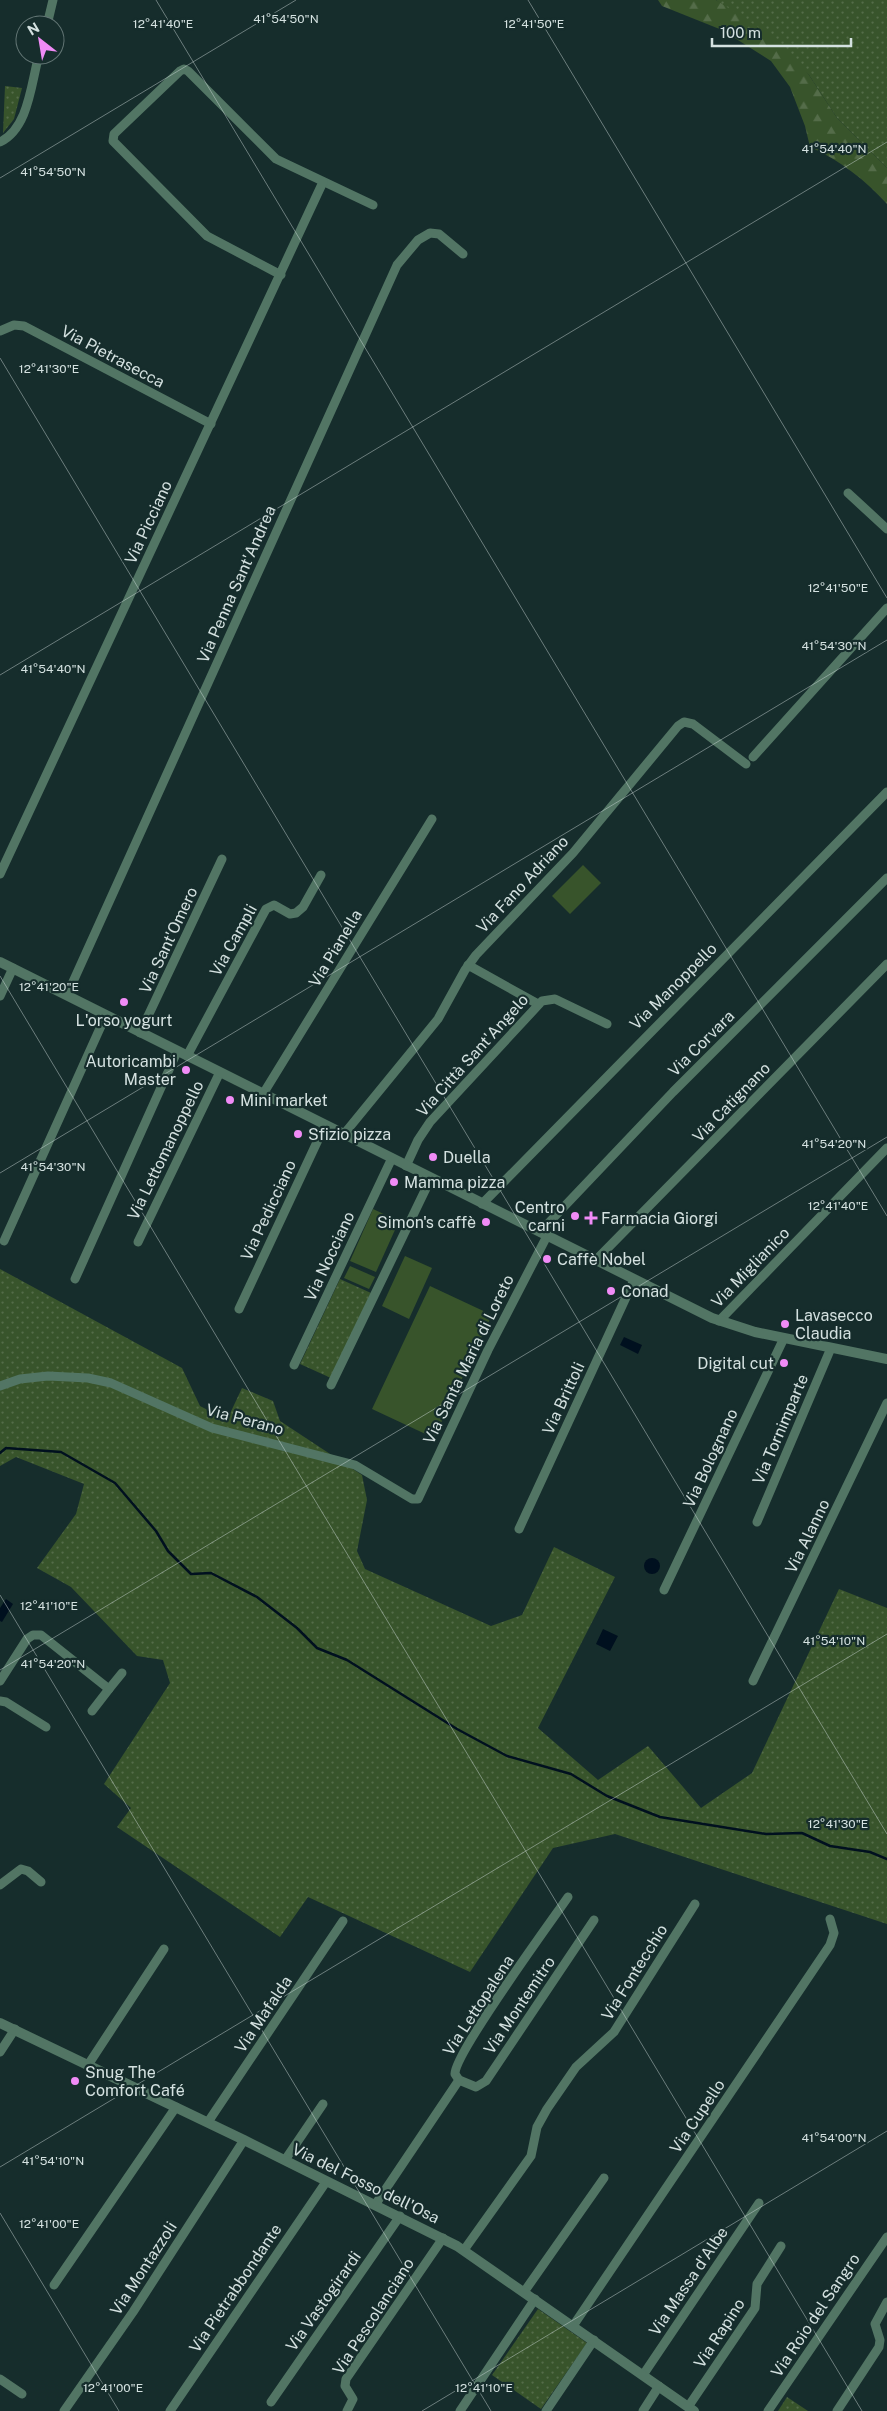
<svg xmlns="http://www.w3.org/2000/svg" width="887" height="2411" viewBox="0 0 887 2411" font-family="'Public Sans',sans-serif">
<style>
.grass{fill:url(#grass-dots)}
.forest{fill:url(#forest-firs)}
.pitch{fill:#38542b}
.water{fill:#00101f}
.lines{fill:none;stroke-linecap:round;stroke-linejoin:round}
.stream{stroke:#00101f;stroke-width:2.5}
.minor{stroke:#527564;stroke-width:9}
.tertiary{stroke:#527564;stroke-width:10}
.ticks{fill:none;stroke:#d4e1e0;stroke-width:1;stroke-opacity:0.45}
.poi-dot{fill:#f08bf6;stroke:#162d2c;stroke-width:2}
.labels{text-anchor:middle;stroke-width:4.5;stroke-linejoin:round;paint-order:stroke}
.street-label{font-size:16px;fill:#d4e1e0;stroke:#162d2c}
.poi-label{font-size:16px;fill:#d4e1e0;stroke:#162d2c;text-anchor:start}
.ticks-label{font-size:12px;text-anchor:middle;fill:#d4e1e0;stroke:#162d2c;stroke-width:4.5;stroke-linejoin:round;paint-order:stroke}
</style>
<defs>
<pattern id="grass-dots" width="8" height="8" patternUnits="userSpaceOnUse" patternTransform="scale(1.25)"><rect width="8" height="8" fill="#38542b"/><path d="M2 2h.1M6 6h.1" fill="none" stroke="#546c49" stroke-width="1.8" stroke-linecap="round"/></pattern>
<pattern id="forest-firs" width="22" height="20" patternUnits="userSpaceOnUse" patternTransform="scale(1.25)"><rect width="22" height="20" fill="#38542b"/><path d="M5 1l3.5 6h-7zM16 11l3.5 6h-7z" fill="#546c49"/></pattern>
</defs>
<rect width="100%" height="100%" fill="#162d2c"/>
<g class="grass">
<path d="M716 0H887V168L837 118 809 75Z"/>
<path d="M5 86 22 88 14 119 3 133Z"/>
<path d="M0 1269 182 1368 200 1406 227 1420 242 1388 273 1401 280 1421 362 1475 367 1500 357 1551 365 1569 491 1626 522 1615 554 1547 615 1577 538 1728 598 1780 648 1746 701 1808 752 1773 839 1589 887 1608V1924L615 1834 553 1848 470 1972 308 1897 280 1937 117 1827 131 1808 104 1784 170 1683 163 1660 137 1656 71 1587 37 1568 76 1514 84 1484 16 1457 0 1466Z"/>
<path d="M340 1279 371 1293 331 1378 300 1364Z"/>
<path d="M538 2309 587 2343 541 2409 492 2375Z"/>
<path d="M787 2397 808 2411H778Z"/>
</g>
<path class="forest" d="M658 0H716L767 33 809 75 837 118 887 168V204C865 180 840 160 810 147L805 126 790 87 771 61 722 30 662 6Z"/>
<g class="pitch">
<path d="M583 865 601 883 570 914 552 896Z"/>
<path d="M373 1209 399 1221 376 1272 350 1261Z"/>
<path d="M405 1256 432 1268 409 1319 382 1306Z"/>
<path d="M350 1266 375 1277 369 1289 344 1278Z"/>
<path d="M430 1286 492 1315 434 1438 372 1409Z"/>
</g>
<g class="water">
<path d="M624 1337 642 1345 638 1354 620 1345Z"/>
<circle cx="652" cy="1566" r="8"/>
<path d="M6 1599 13 1604 2 1622 0 1621V1608Z"/>
<path d="M603 1629 618 1636 610 1651 596 1644Z"/>
</g>
<g class="lines">
<path class="stream" d="M0 1453 6 1448 61 1452 115 1483 156 1531 168 1551 191 1574 211 1573 257 1597 297 1628 317 1648 347 1660 457 1729 507 1756 571 1774 607 1796 660 1817 766 1834 802 1833 830 1846 870 1852 887 1859"/>
<g class="minor">
<path d="M47 25 53 0"/>
<path d="M0 142C29 128 31 83 39 55"/>
<path d="M281 275 207 236 113 141 114 134 180 71 184 69 188 71 276 159 373 205"/>
<path d="M0 331 14 325 24 326 211 424"/>
<path d="M848 493 887 529"/>
<path d="M753 757 887 608"/>
<path d="M0 874 323 182"/>
<path d="M468 965 538 1004"/>
<path d="M67 995 397 265 418 240 430 233 439 234 463 254"/>
<path d="M0 996 13 968"/>
<path d="M140 1033 222 859"/>
<path d="M187 1056 266 909 274 905 290 914 296 913 303 907 321 875"/>
<path d="M263 1094 432 819"/>
<path d="M344 1134 438 1019 465 970 476 955 573 853 678 726 684 722 693 724 746 764"/>
<path d="M406 1166 418 1140 430 1122 542 1001 555 999 607 1024"/>
<path d="M482 1204 887 792"/>
<path d="M540 1232 673 1092 887 878"/>
<path d="M4 1241 106 1015"/>
<path d="M138 1242 220 1072"/>
<path d="M596 1260 887 964"/>
<path d="M75 1279 177 1052"/>
<path d="M239 1309 325 1125"/>
<path d="M719 1321 887 1148"/>
<path d="M294 1365 392 1158"/>
<path d="M331 1385 431 1178"/>
<path d="M0 1386 20 1379 48 1376 88 1378 111 1383 212 1428 355 1465 412 1499H418L488 1350 547 1236"/>
<path d="M757 1522 831 1348"/>
<path d="M519 1529 634 1280"/>
<path d="M664 1590 784 1338"/>
<path d="M0 1681 27 1639 33 1635H41L109 1689 92 1711"/>
<path d="M753 1681 887 1403"/>
<path d="M109 1689 122 1673"/>
<path d="M0 1701 6 1702 46 1727"/>
<path d="M0 1885 21 1869 28 1871 41 1882"/>
<path d="M0 2052 15 2029"/>
<path d="M88 2065 164 1949"/>
<path d="M459 2080 476 2087 486 2081 594 1920"/>
<path d="M208 2122 343 1921"/>
<path d="M285 2160 323 2104"/>
<path d="M375 2205 459 2080 455 2074C454 2054 550 1923 568 1897"/>
<path d="M464 2250 531 2156 537 2127 547 2109 576 2067 614 2032 695 1904"/>
<path d="M54 2285 176 2107"/>
<path d="M524 2292 604 2178"/>
<path d="M573 2326 830 1945 834 1933 830 1919"/>
<path d="M643 2375 759 2203"/>
<path d="M0 2379 22 2394"/>
<path d="M271 2402 400 2216"/>
<path d="M688 2407 755 2308 757 2284 781 2246"/>
<path d="M64 2411 133 2312 244 2140"/>
<path d="M170 2411 326 2182"/>
<path d="M347 2411 353 2399 345 2386 346 2379 443 2238"/>
<path d="M460 2411 535 2299"/>
<path d="M546 2411 594 2340"/>
<path d="M643 2411 659 2386"/>
<path d="M768 2411 887 2237"/>
<path d="M837 2411 879 2347 880 2340 875 2324 887 2302"/>
</g>
<g class="tertiary">
<path d="M0 962 712 1318 755 1332 887 1359"/>
<path d="M0 2023 244 2140 457 2246 694 2411"/>
</g>
</g>
<path class="ticks" d="M156 0 887 1216M528 0 887 598M0 178 296 0M0 358 887 1834M0 675 887 142M0 976 862 2411M0 1173 887 640M0 1595 491 2411M0 1670 887 1137M0 2167 887 1634M0 2213 119 2411M422 2411 887 2131"/>
<g class="poi-dot">
<circle cx="124" cy="1002" r="5"/>
<circle cx="186" cy="1070" r="5"/>
<circle cx="230" cy="1100" r="5"/>
<circle cx="298" cy="1134" r="5"/>
<circle cx="433" cy="1157" r="5"/>
<circle cx="394" cy="1182" r="5"/>
<circle cx="575" cy="1216" r="5"/>
<path d="M588.5 1210.5h5v5h5v5h-5v5h-5v-5h-5v-5h5z"/>
<circle cx="486" cy="1222" r="5"/>
<circle cx="547" cy="1259" r="5"/>
<circle cx="611" cy="1291" r="5"/>
<circle cx="785" cy="1324" r="5"/>
<circle cx="784" cy="1363" r="5"/>
<circle cx="75" cy="2081" r="5"/>
</g>
<g class="labels">
<g class="street-label">
<text transform="translate(113 356) rotate(28)" y="6">Via Pietrasecca</text>
<text transform="translate(148 522) rotate(-65)" y="6">Via Picciano</text>
<text transform="translate(236 584) rotate(-66)" y="6">Via Penna Sant'Andrea</text>
<text transform="translate(522 884) rotate(-47)" y="6">Via Fano Adriano</text>
<text transform="translate(168 940) rotate(-65)" y="6">Via Sant'Omero</text>
<text transform="translate(233 940) rotate(-61)" y="6">Via Campli</text>
<text transform="translate(335 948) rotate(-59)" y="6">Via Pianella</text>
<text transform="translate(673 986) rotate(-45)" y="6">Via Manoppello</text>
<text transform="translate(701 1043) rotate(-45)" y="6">Via Corvara</text>
<text transform="translate(472 1055) rotate(-48)" y="6">Via Città Sant'Angelo</text>
<text transform="translate(731 1102) rotate(-46)" y="6">Via Catignano</text>
<text transform="translate(165 1150) rotate(-64)" y="6">Via Lettomanoppello</text>
<text transform="translate(268 1210) rotate(-65)" y="6">Via Pedicciano</text>
<text transform="translate(329 1256) rotate(-65)" y="6">Via Nocciano</text>
<text transform="translate(750 1267) rotate(-46)" y="6">Via Miglianico</text>
<text transform="translate(468 1359) rotate(-64)" y="6">Via Santa Maria di Loreto</text>
<text transform="translate(563 1398) rotate(-65)" y="6">Via Brittoli</text>
<text transform="translate(245 1419) rotate(15)" y="6">Via Perano</text>
<text transform="translate(780 1429) rotate(-67)" y="6">Via Tornimparte</text>
<text transform="translate(710 1458) rotate(-65)" y="6">Via Bolognano</text>
<text transform="translate(807 1536) rotate(-64)" y="6">Via Alanno</text>
<text transform="translate(634 1972) rotate(-58)" y="6">Via Fontecchio</text>
<text transform="translate(478 2005) rotate(-57)" y="6">Via Lettopalena</text>
<text transform="translate(519 2005) rotate(-56)" y="6">Via Montemitro</text>
<text transform="translate(263 2014) rotate(-56)" y="6">Via Mafalda</text>
<text transform="translate(697 2116) rotate(-56)" y="6">Via Cupello</text>
<text transform="translate(366 2183) rotate(26)" y="6">Via del Fosso dell'Osa</text>
<text transform="translate(143 2268) rotate(-57)" y="6">Via Montazzoli</text>
<text transform="translate(688 2281) rotate(-56)" y="6">Via Massa d'Albe</text>
<text transform="translate(235 2288) rotate(-56)" y="6">Via Pietrabbondante</text>
<text transform="translate(323 2301) rotate(-55)" y="6">Via Vastogirardi</text>
<text transform="translate(815 2315) rotate(-56)" y="6">Via Roio del Sangro</text>
<text transform="translate(373 2316) rotate(-57)" y="6">Via Pescolanciano</text>
<text transform="translate(719 2333) rotate(-57)" y="6">Via Rapino</text>
</g>
<g class="poi-label">
<text x="124" y="1026" text-anchor="middle">L'orso yogurt</text>
<text x="176" y="1067" text-anchor="end">Autoricambi<tspan x="176" dy="18">Master</tspan></text>
<text x="240" y="1106">Mini market</text>
<text x="308" y="1140">Sfizio pizza</text>
<text x="443" y="1163">Duella</text>
<text x="404" y="1188">Mamma pizza</text>
<text x="565" y="1213" text-anchor="end">Centro<tspan x="565" dy="18">carni</tspan></text>
<text x="601" y="1224">Farmacia Giorgi</text>
<text x="476" y="1228" text-anchor="end">Simon's caffè</text>
<text x="557" y="1265">Caffè Nobel</text>
<text x="621" y="1297">Conad</text>
<text x="795" y="1321">Lavasecco<tspan x="795" dy="18">Claudia</tspan></text>
<text x="774" y="1369" text-anchor="end">Digital cut</text>
<text x="85" y="2078">Snug The<tspan x="85" dy="18">Comfort Café</tspan></text>
</g>
</g>
<g class="ticks-label">
<text x="286" y="23">41°54'50"N</text>
<text x="534" y="28">12°41'50"E</text>
<text x="163" y="28">12°41'40"E</text>
<text x="834" y="153">41°54'40"N</text>
<text x="53" y="176">41°54'50"N</text>
<text x="49" y="373">12°41'30"E</text>
<text x="838" y="592">12°41'50"E</text>
<text x="834" y="650">41°54'30"N</text>
<text x="53" y="673">41°54'40"N</text>
<text x="49" y="991">12°41'20"E</text>
<text x="834" y="1148">41°54'20"N</text>
<text x="53" y="1171">41°54'30"N</text>
<text x="838" y="1210">12°41'40"E</text>
<text x="49" y="1610">12°41'10"E</text>
<text x="834" y="1645">41°54'10"N</text>
<text x="53" y="1668">41°54'20"N</text>
<text x="838" y="1828">12°41'30"E</text>
<text x="834" y="2142">41°54'00"N</text>
<text x="53" y="2165">41°54'10"N</text>
<text x="49" y="2228">12°41'00"E</text>
<text x="113" y="2392">12°41'00"E</text>
<text x="484" y="2392">12°41'10"E</text>
</g>
<g transform="translate(40 40) rotate(329)"><circle r="24" fill="#162d2c" stroke="#627574"/>
<path d="M0-4L9 19L0 12L-9 19Z" fill="#f08bf6"/>
<text y="-8" font-size="14" font-weight="bold" text-anchor="middle" fill="#d4e1e0">N</text>
</g>
<path d="M712 38v8h139v-8" fill="none" stroke="#d4e1e0" stroke-width="2.5"/>
<text x="720" y="38" font-size="15" fill="#d4e1e0" stroke="#162d2c" stroke-width="4" paint-order="stroke">100 m</text>
</svg>
